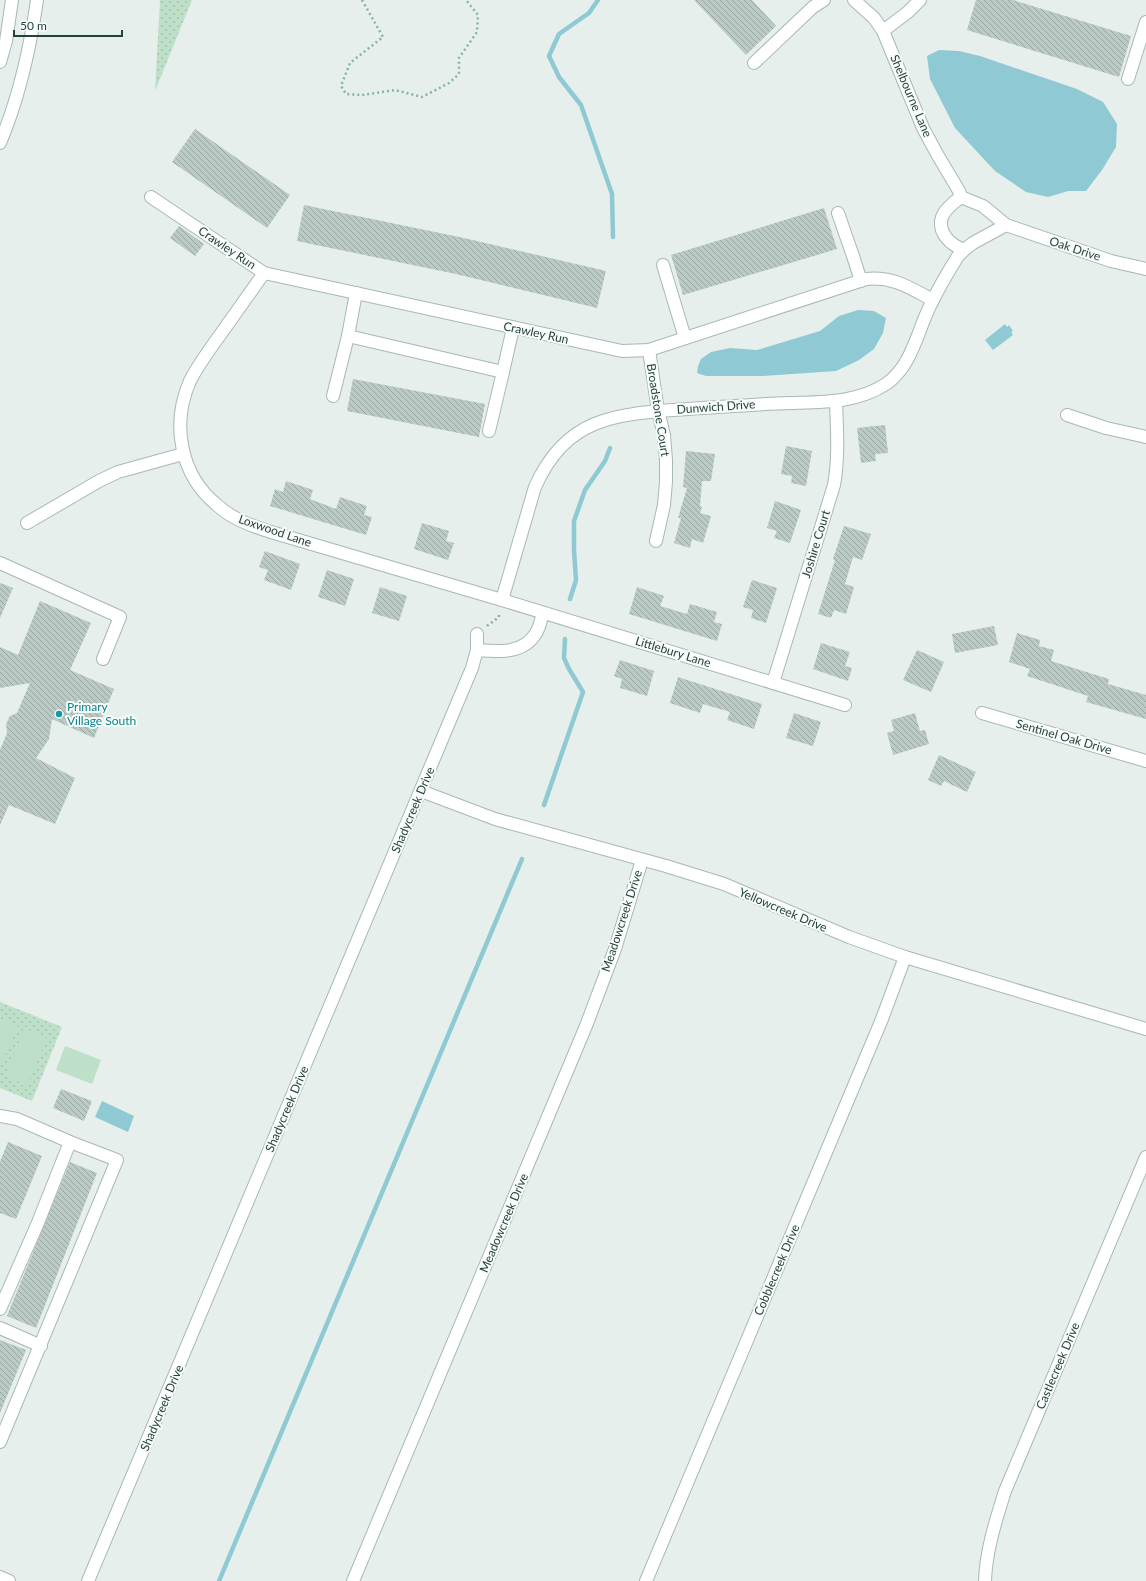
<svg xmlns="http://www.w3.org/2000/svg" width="1146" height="1581" viewBox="0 0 1146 1581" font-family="Lato,sans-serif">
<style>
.park{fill:url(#park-dots)}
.pitch{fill:#bfe0c8}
.water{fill:#8ec9d4}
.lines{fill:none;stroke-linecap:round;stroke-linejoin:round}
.stream{stroke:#8ec9d4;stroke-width:4.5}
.building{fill:url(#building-back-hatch)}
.minor-casing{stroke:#a8b8b2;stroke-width:14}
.path{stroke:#86b3a5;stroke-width:2.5;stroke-dasharray:2 3;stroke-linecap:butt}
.minor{stroke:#fff;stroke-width:12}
.culture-dot{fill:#0f9aa8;stroke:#f7fbf9;stroke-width:1.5}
.labels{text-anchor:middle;stroke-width:4;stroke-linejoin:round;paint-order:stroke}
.street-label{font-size:12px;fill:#24423a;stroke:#f7fbf9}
.culture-label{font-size:12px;fill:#0d838f;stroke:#f7fbf9;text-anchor:start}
</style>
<defs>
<pattern id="park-dots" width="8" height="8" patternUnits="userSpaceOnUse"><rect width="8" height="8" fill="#bfe0c8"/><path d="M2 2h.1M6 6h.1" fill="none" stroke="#a4c1ad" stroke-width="1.8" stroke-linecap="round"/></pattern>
<pattern id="building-back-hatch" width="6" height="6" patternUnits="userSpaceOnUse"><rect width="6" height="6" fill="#bbcac4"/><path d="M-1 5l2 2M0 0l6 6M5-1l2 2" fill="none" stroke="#98a6a0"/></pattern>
</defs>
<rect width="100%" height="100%" fill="#e6efeb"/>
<g class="park">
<path d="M160 0H192L155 91Z"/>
<path d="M0 1002 62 1027 32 1101 0 1088Z"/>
</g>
<g class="pitch">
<path d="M0 1018 18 1025 0 1068Z"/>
<path d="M24 1028 47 1038 27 1085 5 1076Z"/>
<path d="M65 1046 101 1060 92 1084 56 1070Z"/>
</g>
<g class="water">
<path d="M939 50 959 51 980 56 1077 89 1103 102 1117 124 1116 147 1102 170 1086 191H1068L1048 197 1026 192 995 171 955 128 930 79 927 56Z"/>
<path d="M858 310 874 311 886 318 883 333 874 349 859 360 836 371 763 376H706L697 373 698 366 701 359 711 352 730 348 757 350 820 331 839 316Z"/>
<path d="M1005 324 1007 327 1009 325 1013 331 1011 332 1013 335 993 350 985 340Z"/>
<path d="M102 1101 134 1116 128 1132 95 1117Z"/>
</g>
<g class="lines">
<g class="stream">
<path d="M598 0 589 13 559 34 549 56 559 77 581 105 612 194 613 237"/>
<path d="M570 599 576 580 574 550V521L585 490 605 461 610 448"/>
<path d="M544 805 583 692 569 669 564 658 565 639"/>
<path d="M219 1581 522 859"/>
</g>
</g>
<g class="building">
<path d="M694 0H752L776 26 746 55Z"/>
<path d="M976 0H1013L1131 36 1119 77 967 30Z"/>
<path d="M195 129 290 195 267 228 172 162Z"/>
<path d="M304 205 464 238 606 271 597 308 456 274 297 241Z"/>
<path d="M824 208 837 249 683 295 671 255Z"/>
<path d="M179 226 204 244 195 256 170 238Z"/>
<path d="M353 379 485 404 479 437 347 411Z"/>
<path d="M885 425 888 453 875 454 876 461 861 463 857 428Z"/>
<path d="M786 446 812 451 806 486 791 483 792 476 781 474Z"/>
<path d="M686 451 715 454 711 481H702L700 506 702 507 700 513 711 516 703 543 692 539 690 548 674 543 681 518H678L687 488 683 487Z"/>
<path d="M286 481 313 490 310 499 336 509 340 497 367 506 364 515 372 517 366 535 270 506 275 489 283 492Z"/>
<path d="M775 501 801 510 790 543 774 538 777 531 767 528Z"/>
<path d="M422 523 449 531 446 541 454 543 448 560 414 549Z"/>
<path d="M844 526 871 534 862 560 853 557 845 584 854 587 846 614 834 610 831 618 818 614 835 560 833 559Z"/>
<path d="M265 551 300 564 291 590 264 580 268 570 259 567Z"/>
<path d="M327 570 354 579 345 606 318 597Z"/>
<path d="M752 580 777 588 766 623 751 618 753 610 743 607Z"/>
<path d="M0 583 13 588 0 618Z"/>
<path d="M380 587 407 596 399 621 372 613Z"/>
<path d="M637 587 664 596 660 606 687 614 690 604 717 612 714 622 722 624 717 641 629 614Z"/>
<path d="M40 601 91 623 70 670 114 689 94 738 52 719 49 739 36 758 75 778 55 824 9 805 0 825V750L7 733 6 724 10 716 17 713 30 683 0 688V647L18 655Z"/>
<path d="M994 626 998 645 955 653 952 634Z"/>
<path d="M1017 633 1040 640 1039 646 1054 650 1051 661 1109 679 1108 684 1146 695V719L1086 702 1088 696 1027 676 1030 669 1009 662Z"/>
<path d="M821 643 850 652 845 666 852 668 848 681 813 669Z"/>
<path d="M917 650 944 662 931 692 903 680Z"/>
<path d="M620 660 654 671 647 696 620 688 622 679 614 676Z"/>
<path d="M678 677 762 704 754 729 727 720 730 712 703 704 700 713 670 703Z"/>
<path d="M794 713 821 722 813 746 786 738Z"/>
<path d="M915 713 920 731 925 730 929 744 893 755 887 733 894 731 891 720Z"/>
<path d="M939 755 976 772 967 792 944 781 941 786 928 780Z"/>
<path d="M61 1089 92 1101 84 1121 53 1108Z"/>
<path d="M8 1142 42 1156 16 1219 0 1213V1162Z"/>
<path d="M70 1162 97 1173 36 1328 7 1316Z"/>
<path d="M0 1340 26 1350 0 1413Z"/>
</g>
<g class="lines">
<g class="minor-casing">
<g id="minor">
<path d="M854 0 874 18 883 31 923 128 937 154 959 191 961 197"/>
<path d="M883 31 908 12 920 0"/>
<path d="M0 62 6 41 12 0"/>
<path d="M754 63 813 7 824 0"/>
<path d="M1128 79 1146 22"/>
<path d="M0 143C19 98 30 49 37 0"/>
<path d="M151 197 264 273 622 351 649 350 866 279C893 276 910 288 933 300"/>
<path d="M838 213 853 256 861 281"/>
<path d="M1006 225 973 243 964 250C951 245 937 233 942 217 945 209 954 202 961 197L983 206 1006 225 1111 261 1146 269"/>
<path d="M663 265 685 338"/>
<path d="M264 273C249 294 235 314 220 335 210 349 198 365 190 381 171 424 180 475 217 505 232 519 252 526 271 532L502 600 845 705"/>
<path d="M356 293 348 336 503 372 513 328"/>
<path d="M649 350 658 411 664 435 666 460V482L664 505 656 541"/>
<path d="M333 396 348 336"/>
<path d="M1067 415 1106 428 1146 437"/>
<path d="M489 431 503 372"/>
<path d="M27 523 99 481 118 472 183 454"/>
<path d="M0 563 120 617 103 659"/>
<path d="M502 600 535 487C567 415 618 414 688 409 722 407 756 404 790 403 823 402 857 403 886 384 912 366 917 332 930 306 938 289 948 272 958 256L964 250"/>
<path d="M477 650C498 652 524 654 536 633 540 627 541 619 543 613"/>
<path d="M773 683 834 485C839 457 837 430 836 402"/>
<path d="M982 713 1146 761"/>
<path d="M421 791 495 819 666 866 724 884 849 937 905 957 1146 1029"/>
<path d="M0 1116 17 1119 70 1142 117 1160 0 1442"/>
<path d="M0 1309 37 1225 70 1142"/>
<path d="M0 1328 41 1346"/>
<path d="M0 1577 9 1581"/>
<path d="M88 1581 472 668 477 650V634"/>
<path d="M353 1581 586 1026 615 949 642 860"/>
<path d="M646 1581 882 1019 905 957"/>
<path d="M985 1581C986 1550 996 1520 1005 1491L1146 1157"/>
</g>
</g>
<g class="path">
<path d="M362 0 383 37 350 63 341 86 346 94 362 95 395 90 422 97 449 83 459 74V58L477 32 478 15 466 0"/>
<path d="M487 626 499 617V613"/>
</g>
<use href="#minor" class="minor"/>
</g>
<circle class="culture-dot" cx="59" cy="714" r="4"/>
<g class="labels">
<g class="street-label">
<text transform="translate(911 96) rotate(67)" y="4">Shelbourne Lane</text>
<text transform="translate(227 248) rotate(34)" y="4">Crawley Run</text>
<text transform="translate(1075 249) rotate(18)" y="4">Oak Drive</text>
<text transform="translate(536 333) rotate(12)" y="4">Crawley Run</text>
<text transform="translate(716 407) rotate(-4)" y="4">Dunwich Drive</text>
<text transform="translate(658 410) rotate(81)" y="4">Broadstone Court</text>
<text transform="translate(275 531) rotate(19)" y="4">Loxwood Lane</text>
<text transform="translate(816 544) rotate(-73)" y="4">Joshire Court</text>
<text transform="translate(673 652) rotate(17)" y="4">Littlebury Lane</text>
<text transform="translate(1064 737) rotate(16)" y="4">Sentinel Oak Drive</text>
<text transform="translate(413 810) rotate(-67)" y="4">Shadycreek Drive</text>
<text transform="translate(783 910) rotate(23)" y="4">Yellowcreek Drive</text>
<text transform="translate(622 921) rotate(-72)" y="4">Meadowcreek Drive</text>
<text transform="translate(287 1109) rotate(-67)" y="4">Shadycreek Drive</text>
<text transform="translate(504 1223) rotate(-67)" y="4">Meadowcreek Drive</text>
<text transform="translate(777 1270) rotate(-67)" y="4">Cobblecreek Drive</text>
<text transform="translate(1058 1366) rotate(-67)" y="4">Castlecreek Drive</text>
<text transform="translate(162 1408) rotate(-67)" y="4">Shadycreek Drive</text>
</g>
<g class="culture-label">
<text x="67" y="711">Primary<tspan x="67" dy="14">Village South</tspan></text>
</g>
</g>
<path d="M14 30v6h108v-6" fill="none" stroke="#24423a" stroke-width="2"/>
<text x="20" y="30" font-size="12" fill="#24423a" stroke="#f7fbf9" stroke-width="3" paint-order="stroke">50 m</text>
</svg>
